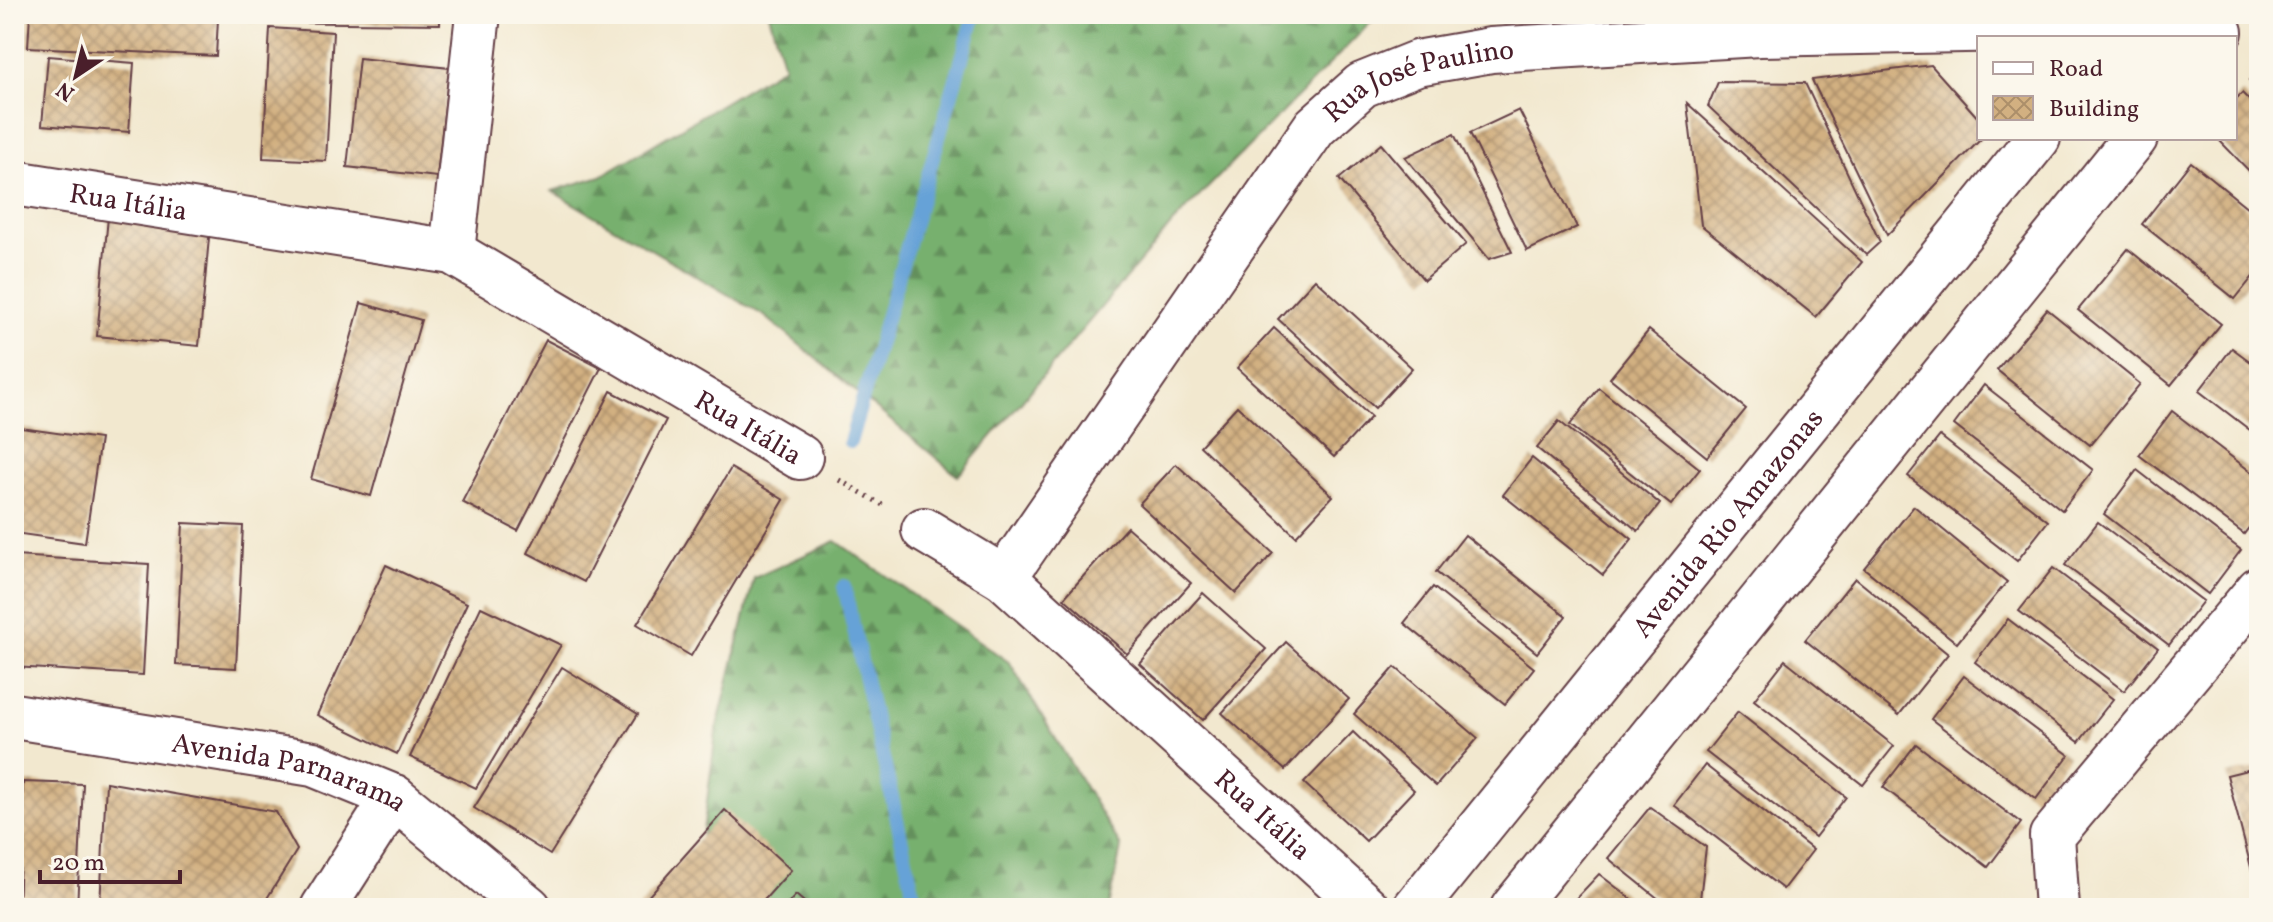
<svg xmlns="http://www.w3.org/2000/svg" width="2273" height="922" viewBox="0 0 2273 922" font-family="Vollkorn,serif">
<style>
.forest{fill:url(#forest-firs);stroke:#60684c;stroke-width:2}
.lines{fill:none;stroke-linecap:round;stroke-linejoin:round}
.stream{stroke:#66a2d7;stroke-width:14}
.building{fill:url(#building-cross-hatch)}
.minor-casing{stroke:#633d44;stroke-width:48}
.path{stroke:#633d44;stroke-width:5;stroke-dasharray:2 6;stroke-linecap:butt}
.minor{stroke:#fff;stroke-width:44}
.labels{text-anchor:middle;stroke-width:6;stroke-linejoin:round;paint-order:stroke}
.street-label{font-size:28px;fill:#4a1f2b;stroke:#fbf7ec}
</style>
<defs>
<pattern id="forest-firs" width="22" height="20" patternUnits="userSpaceOnUse" patternTransform="scale(2)"><rect width="22" height="20" fill="#77b06e"/><path d="M5 1l3.5 6h-7zM16 11l3.5 6h-7z" fill="#648f5b"/></pattern>
<pattern id="building-cross-hatch" width="8" height="8" patternUnits="userSpaceOnUse" patternTransform="scale(2)"><rect width="8" height="8" fill="#d2b081"/><path d="M0 0l8 8M0 8l8-8" fill="none" stroke="#ac8f6a"/></pattern>
</defs>
<rect width="100%" height="100%" fill="#fbf7ec"/>
<filter id="ink" filterUnits="userSpaceOnUse"><feTurbulence type="fractalNoise" baseFrequency=".0125" numOctaves="2"/><feDisplacementMap in="SourceGraphic" scale="16" xChannelSelector="R" yChannelSelector="G"/><feConvolveMatrix kernelMatrix="1 2 1 2 8 2 1 2 1" color-interpolation-filters="sRGB"/></filter>
<filter id="wash" filterUnits="userSpaceOnUse"><feTurbulence type="fractalNoise" baseFrequency=".006" numOctaves="4" result="noise"/><feDisplacementMap in="SourceGraphic" scale="32" xChannelSelector="R" yChannelSelector="G"/><feGaussianBlur stdDeviation="1.8" result="paint"/><feColorMatrix in="noise" values="0 0 0 0 0 0 0 0 0 0 0 0 0 0 0 0 0 1.4 0 .05"/><feComposite in="paint" operator="in"/></filter>
<g filter="url(#wash)">
<rect width="100%" height="100%" fill="#f2e8cf"/>
<g class="forest">
<path d="M769 14H1379L1172 224 958 476 766 317 552 191 601 176 784 66Z"/>
<path d="M836 541 1010 663 1121 847 1109 908H693L716 732 754 578Z"/>
</g>
<g class="lines">
<g class="stream">
<path d="M850 442 975 14"/>
<path d="M844 586 917 908"/>
</g>
</g>
<g id="blocks">
<g class="building">
<path d="M30 14H124L218 19 216 56 28 47Z"/>
<path d="M250 14H440V24L250 22Z"/>
<path d="M270 28 333 32 326 161 263 158Z"/>
<path d="M48 56 134 63 129 132 42 125Z"/>
<path d="M359 58 449 68 437 177 347 167Z"/>
<path d="M1931 65 1979 119V138H1982L1887 235 1812 80Z"/>
<path d="M2259 70V91L2249 80Z"/>
<path d="M1718 82 1805 83 1880 242 1866 255 1708 106Z"/>
<path d="M2242 93 2259 110V181L2217 138H2235V100Z"/>
<path d="M1687 103 1862 262 1816 317 1701 225Z"/>
<path d="M1519 110 1577 227 1527 251 1470 133Z"/>
<path d="M1454 134 1512 252 1489 259 1405 157Z"/>
<path d="M1381 144 1466 244 1424 280 1339 179Z"/>
<path d="M2191 162 2259 217V269L2235 299 2142 224Z"/>
<path d="M108 217 210 227 199 346 97 336Z"/>
<path d="M2128 249 2221 324 2171 385 2078 310Z"/>
<path d="M1315 279 1412 368 1375 408 1278 319Z"/>
<path d="M361 303 421 320 371 496 311 479Z"/>
<path d="M2047 309 2140 384 2090 445 1997 370Z"/>
<path d="M1274 328 1371 417 1334 457 1237 368Z"/>
<path d="M1649 330 1746 409 1707 457 1610 378Z"/>
<path d="M546 340 601 368 518 531 462 502Z"/>
<path d="M2232 348 2259 368V437L2199 391Z"/>
<path d="M1984 385 2093 470 2062 510 1954 425Z"/>
<path d="M1599 388 1700 469 1671 505 1570 425Z"/>
<path d="M611 391 666 420 584 582 528 553Z"/>
<path d="M1237 406 1333 496 1296 536 1200 446Z"/>
<path d="M2172 411 2259 478V514L2244 534 2139 455Z"/>
<path d="M1559 421 1660 504 1638 531 1537 448Z"/>
<path d="M14 427 100 439 85 543 14 533Z"/>
<path d="M1940 436 2048 521 2017 561 1908 476Z"/>
<path d="M1532 458 1632 539 1603 575 1503 495Z"/>
<path d="M1176 464 1273 553 1236 593 1139 504Z"/>
<path d="M731 468 784 500 691 656 637 624Z"/>
<path d="M2137 470 2241 550 2208 594 2104 514Z"/>
<path d="M1914 506 2007 582 1957 643 1864 568Z"/>
<path d="M2098 522 2203 601 2169 645 2065 565Z"/>
<path d="M183 523 243 526 236 668 176 665Z"/>
<path d="M1127 527 1191 583 1127 654 1064 598Z"/>
<path d="M1465 535 1566 616 1537 653 1436 572Z"/>
<path d="M14 556 149 564 143 675 14 667Z"/>
<path d="M386 565 467 603 397 754 317 715Z"/>
<path d="M2053 568 2158 648 2124 691 2019 611Z"/>
<path d="M1855 578 1948 654 1899 715 1805 640Z"/>
<path d="M1433 587 1534 668 1505 704 1404 623Z"/>
<path d="M1203 593 1266 649 1203 720 1140 664Z"/>
<path d="M481 607 561 645 476 788 410 757Z"/>
<path d="M2008 619 2113 699 2079 742 1975 662Z"/>
<path d="M1286 642 1349 699 1285 770 1222 713Z"/>
<path d="M1785 660 1894 746 1863 785 1754 700Z"/>
<path d="M562 667 638 714 550 855 474 808Z"/>
<path d="M1395 667 1478 738 1436 786 1354 714Z"/>
<path d="M1964 676 2069 755 2036 799 1931 719Z"/>
<path d="M1738 712 1846 797 1815 837 1706 752Z"/>
<path d="M1353 732 1414 790 1366 841 1304 783Z"/>
<path d="M1916 744 2021 823 1988 867 1883 787Z"/>
<path d="M1705 765 1813 850 1783 889 1674 805Z"/>
<path d="M2259 767V893L2258 894 2227 775Z"/>
<path d="M23 782 83 784 77 908H18Z"/>
<path d="M106 782 276 812 297 850 261 908H100Z"/>
<path d="M1650 807 1706 847 1699 908H1670L1608 858Z"/>
<path d="M725 810 791 870 757 908H638Z"/>
<path d="M1599 874 1643 908H1567Z"/>
<path d="M796 895 811 908H784Z"/>
</g>
</g>
</g>
<g filter="url(#ink)">
<use href="#blocks" fill-opacity="0" stroke="#633d44" stroke-width="2"/>
<g class="lines">
<g class="minor-casing">
<g id="minor">
<path id="s1" d="M14 183 452 252 800 457"/>
<path d="M452 252 478 14"/>
<path id="s2" d="M924 530 1004 578 1367 908"/>
<path id="s3" d="M1004 578 1315 127 1362 85 1417 63 1491 50 1759 34 2128 27 2220 32"/>
<path id="s4" d="M14 716 313 764 394 797 529 908"/>
<path d="M323 908 394 797"/>
<path id="s5" d="M1415 908 2038 138"/>
<path d="M1513 908 2135 138"/>
<path d="M2057 908 2052 836 2259 589"/>
</g>
</g>
<path class="path" d="M839 480 886 507"/>
<use href="#minor" class="minor"/>
</g>
</g>
<g class="labels">
<g class="street-label">
<text dy="10" stroke="none"><textPath href="#s3" startOffset="666">Rua José Paulino</textPath></text>
<text dy="10" stroke="none"><textPath href="#s1" startOffset="116">Rua Itália</textPath></text>
<text dy="10" stroke="none"><textPath href="#s1" startOffset="788">Rua Itália</textPath></text>
<text dy="10" stroke="none"><textPath href="#s5" startOffset="496">Avenida Rio Amazonas</textPath></text>
<text dy="10" stroke="none"><textPath href="#s4" startOffset="282">Avenida Parnarama</textPath></text>
<text dy="10" stroke="none"><textPath href="#s2" startOffset="444">Rua Itália</textPath></text>
</g>
</g>
<rect width="2273" height="922" fill="none" stroke="#fbf7ec" stroke-width="48"/>
<rect x="1977" y="36" width="260" height="104" fill="#fbf7ec" stroke="#b4a19f" stroke-width="2"/>
<rect x="1993" y="62" width="40" height="12" fill="#ffffff" stroke="#b4a19f" stroke-width="2"/>
<text x="2049" y="76" font-size="24" fill="#4a1f2b">Road</text>
<rect x="1993" y="96" width="40" height="24" fill="url(#building-cross-hatch)" stroke="#b4a19f" stroke-width="2"/>
<text x="2049" y="116" font-size="24" fill="#4a1f2b">Building</text>
<g transform="translate(76 76) rotate(215)" stroke="#fbf7ec" stroke-width="6" paint-order="stroke">
<path d="M0-6L14 30L0 20L-14 30Z" fill="#4a1f2b"/>
<text y="-12" font-size="22" font-weight="bold" text-anchor="middle" fill="#4a1f2b">N</text>
</g>
<path d="M40 870v12h140v-12" fill="none" stroke="#4a1f2b" stroke-width="4"/>
<text x="52" y="870" font-size="24" fill="#4a1f2b" stroke="#fbf7ec" stroke-width="6" paint-order="stroke">20 m</text>
</svg>
